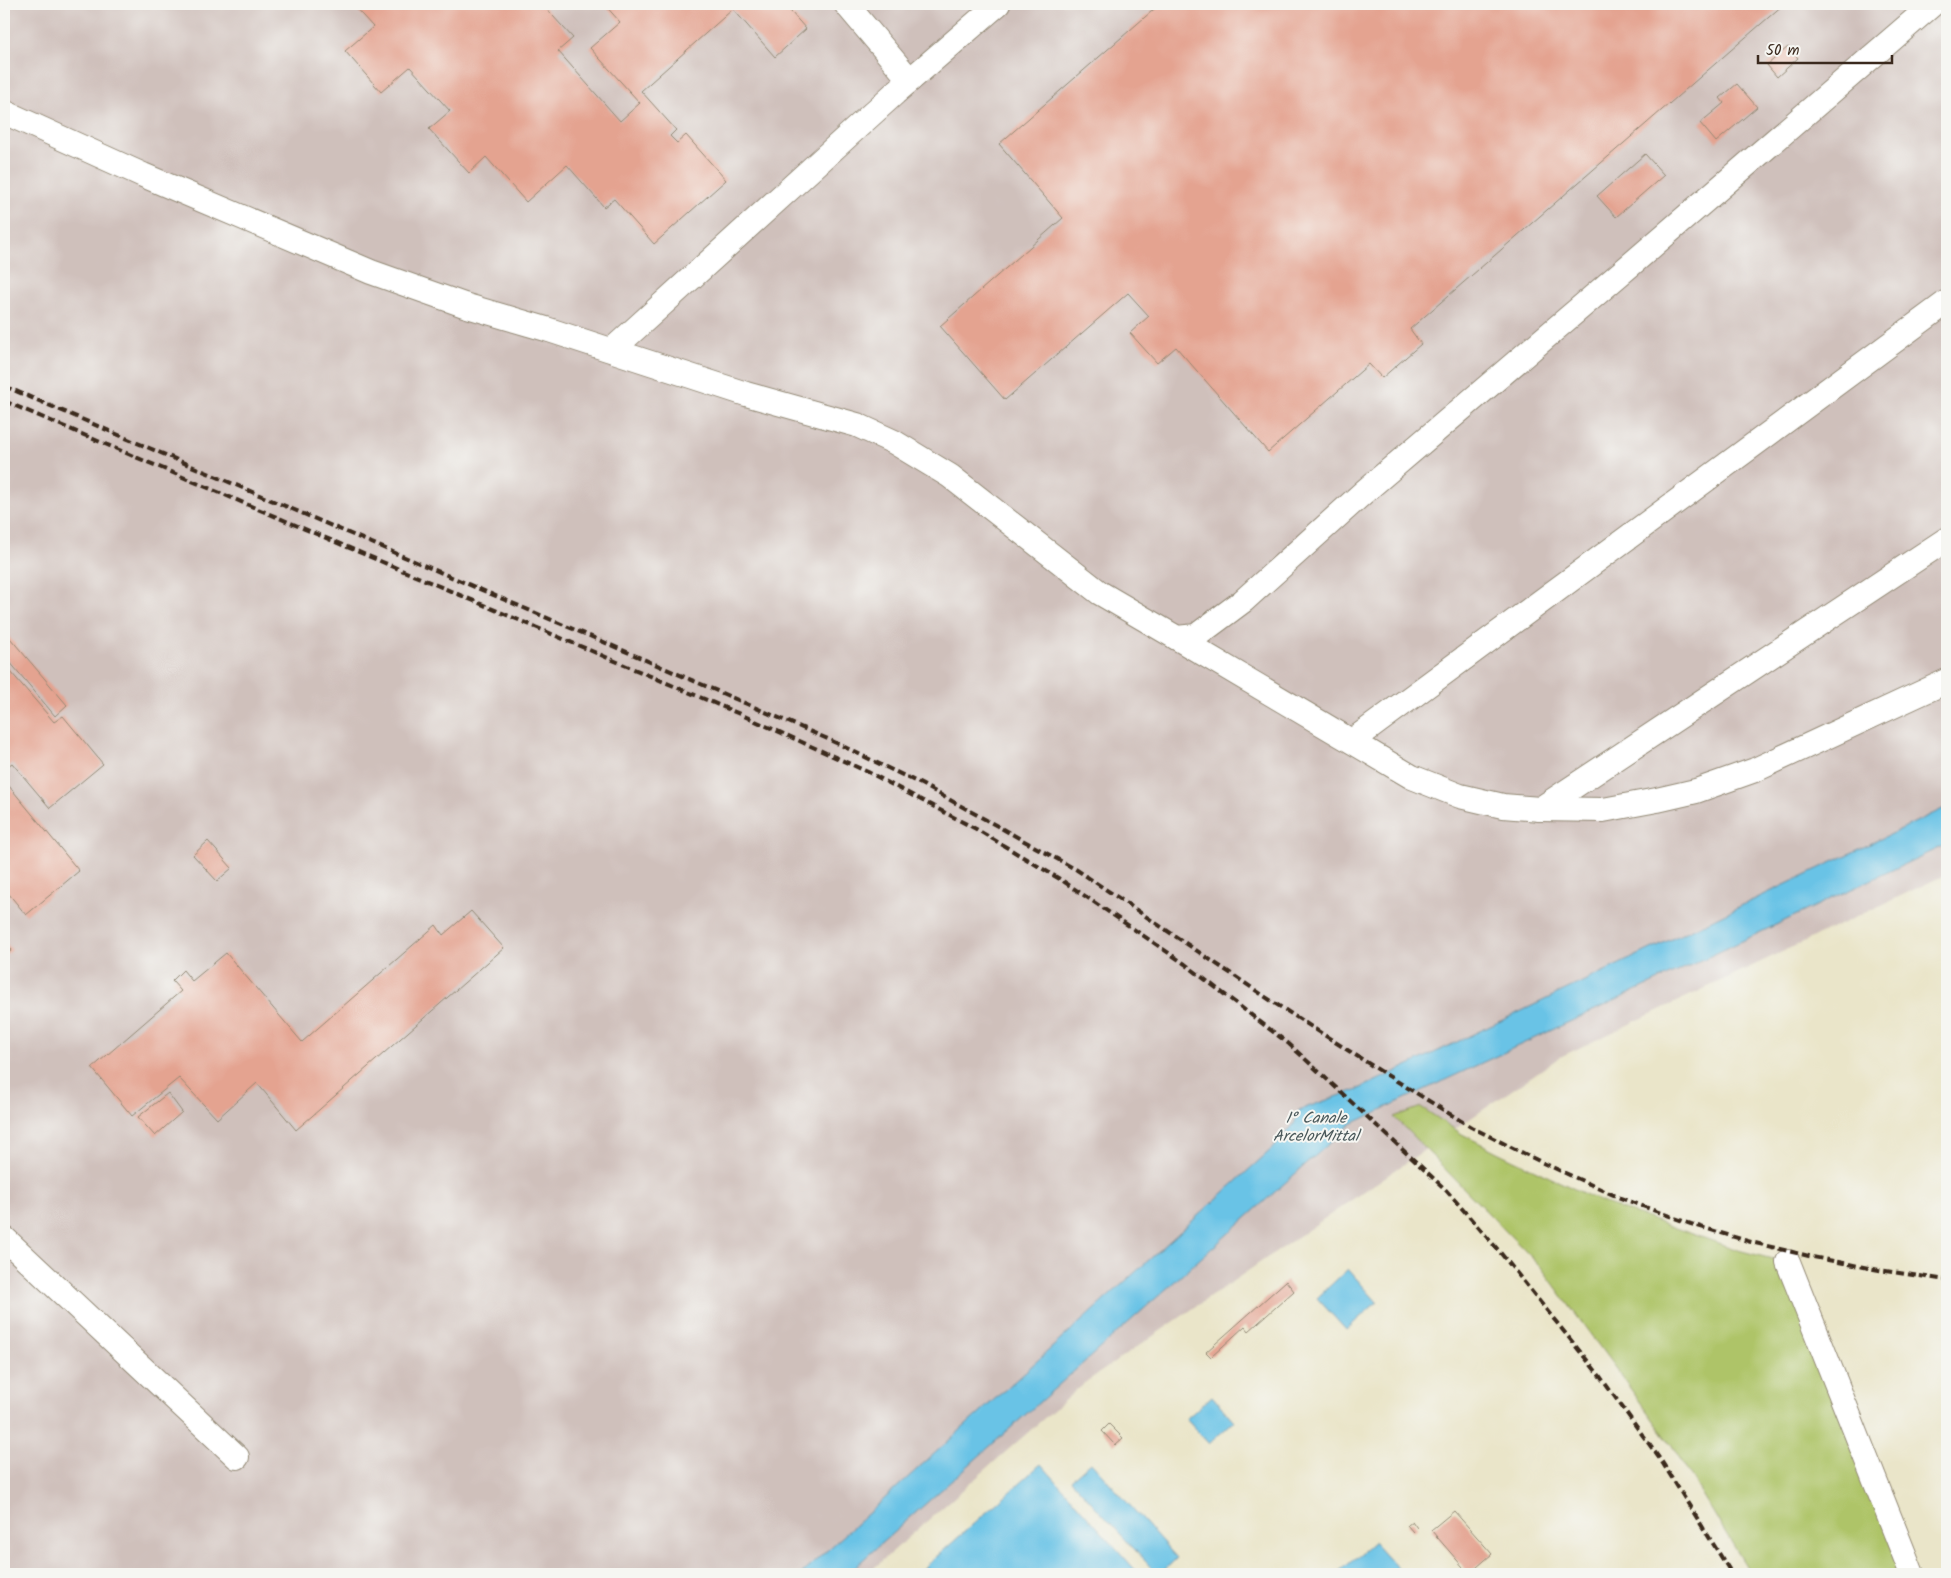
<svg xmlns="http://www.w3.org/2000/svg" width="1951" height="1578" viewBox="0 0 1951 1578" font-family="Kalam,sans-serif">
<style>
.industrial{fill:#cfc0bb}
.green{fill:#aec468;stroke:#747743}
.water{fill:#69c3e6;stroke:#527682}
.building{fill:#e4a390}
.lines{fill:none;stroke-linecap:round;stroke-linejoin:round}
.minor-casing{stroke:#928874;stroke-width:26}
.minor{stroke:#fff;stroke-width:24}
.rail{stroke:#3b2a1e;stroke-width:4;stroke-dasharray:8 4;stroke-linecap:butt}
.labels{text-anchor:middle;stroke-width:4;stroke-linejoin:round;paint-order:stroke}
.water-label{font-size:16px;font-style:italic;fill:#49585a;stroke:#f6f6f2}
</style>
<rect width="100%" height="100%" fill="#f6f6f2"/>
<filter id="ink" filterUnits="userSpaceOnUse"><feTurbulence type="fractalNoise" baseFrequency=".02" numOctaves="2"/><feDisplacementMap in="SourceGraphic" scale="10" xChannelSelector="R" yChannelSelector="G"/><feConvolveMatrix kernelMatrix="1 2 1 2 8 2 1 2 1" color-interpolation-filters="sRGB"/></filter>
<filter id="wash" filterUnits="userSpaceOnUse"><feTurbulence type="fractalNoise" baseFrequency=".0096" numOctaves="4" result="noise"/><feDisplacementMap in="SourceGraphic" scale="20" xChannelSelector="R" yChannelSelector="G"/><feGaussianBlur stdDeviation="1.12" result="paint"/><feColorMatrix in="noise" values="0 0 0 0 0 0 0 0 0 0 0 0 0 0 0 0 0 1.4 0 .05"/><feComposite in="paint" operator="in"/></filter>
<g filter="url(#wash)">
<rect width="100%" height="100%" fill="#eae5c9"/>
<path class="industrial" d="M4 4H1947V874L1560 1057 1083 1384 867 1574H4Z"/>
<path class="green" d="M1421 1107 1462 1134 1499 1153 1604 1203 1738 1250 1780 1261 1906 1574H1751L1671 1444 1541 1267 1394 1117Z"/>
<g class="water">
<path d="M1947 807V844L1689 966 1351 1124 847 1574H801L1274 1147 1294 1124 1299 1110 1361 1088Z"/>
<path d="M1348 1269 1377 1302 1346 1330 1317 1298Z"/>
<path d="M1212 1396 1234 1421 1209 1444 1186 1419Z"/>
<path d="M1091 1462 1177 1558 1160 1574H1157L1071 1480Z"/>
<path d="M1041 1464 1139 1574H917Z"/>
<path d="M1374 1542 1403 1574H1337Z"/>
</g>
<g id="blocks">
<g class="building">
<path d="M352 4H542L573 38 558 51 620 121 640 103 590 48 620 22 604 4H784L806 29 775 57 733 9 641 91 676 130 670 136 677 143 686 135 726 180 654 244 614 199 604 207 567 165 526 202 486 157 469 173 429 129 450 111 410 67 381 92 345 51 373 27Z"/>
<path d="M1160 4H1784L1410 329 1421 344 1382 378 1369 364 1268 452 1176 347 1157 363 1130 333 1149 316 1128 293 1005 400 940 326 1063 218 999 144Z"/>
<path d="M1788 47 1798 58 1777 77 1767 65Z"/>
<path d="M1737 84 1757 107 1716 142 1700 123 1724 103 1720 98Z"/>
<path d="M1645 154 1664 175 1616 217 1597 196Z"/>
<path d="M4 631 67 705 55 716 4 655Z"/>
<path d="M4 664 54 722 63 716 103 764 50 808 12 763 4 769Z"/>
<path d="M4 780 79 871 26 915 4 888Z"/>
<path d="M208 841 232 868 217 881 193 855Z"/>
<path d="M471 911 504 948 296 1130 257 1083 217 1119 179 1078 132 1116 92 1068 181 991 172 981 183 970 192 981 226 953 302 1042 436 925 443 935Z"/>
<path d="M4 941 12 950 4 957Z"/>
<path d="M168 1093 182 1112 155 1136 138 1117Z"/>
<path d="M1286 1281 1294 1291 1249 1331 1245 1326 1211 1357 1206 1352Z"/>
<path d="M1109 1424 1123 1438 1115 1445 1102 1431Z"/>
<path d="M1454 1511 1492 1554 1469 1574 1431 1530Z"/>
<path d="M1412 1521 1417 1528 1413 1532 1407 1525Z"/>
</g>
</g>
</g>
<g filter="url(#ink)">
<use href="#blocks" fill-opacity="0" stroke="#928874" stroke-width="1"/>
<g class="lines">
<g class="minor-casing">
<g id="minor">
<path d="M846 4 910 80"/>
<path d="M4 112 143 175 371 272 464 305 546 329 746 394 857 425 894 442 950 476 1100 593 1177 638 1196 636 1243 601 1364 492 1635 261 1933 4"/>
<path d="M612 350 895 93 998 4"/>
<path d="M1177 638 1412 777 1460 796 1503 806 1540 809 1947 539"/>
<path d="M1352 741 1947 302"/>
<path d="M1540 809 1603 810 1657 800 1696 791 1755 770 1947 681"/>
<path d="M4 1238 237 1457"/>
<path d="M1788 1262 1912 1574"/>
</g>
</g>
<use href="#minor" class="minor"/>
<g class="rail">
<path d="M4 386 634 655 830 740 921 784 1077 870 1276 1004 1374 1067 1471 1127 1541 1162 1618 1197 1691 1224 1751 1242 1813 1257 1879 1270 1947 1280"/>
<path d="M4 401 742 715 868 772 976 829 1063 881 1185 964 1289 1044 1445 1189 1499 1251 1599 1375 1662 1462 1732 1574"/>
</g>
</g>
</g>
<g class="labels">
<g class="water-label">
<text x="1316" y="1123">1° Canale<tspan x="1316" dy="18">ArcelorMittal</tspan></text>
</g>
</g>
<rect width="1951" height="1578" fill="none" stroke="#f6f6f2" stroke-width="20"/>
<path d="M1758 55v8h134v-8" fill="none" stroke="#3b2a1e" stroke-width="2.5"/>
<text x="1766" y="55" font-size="15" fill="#3b2a1e" stroke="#f6f6f2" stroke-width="4" paint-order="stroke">50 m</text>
</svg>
